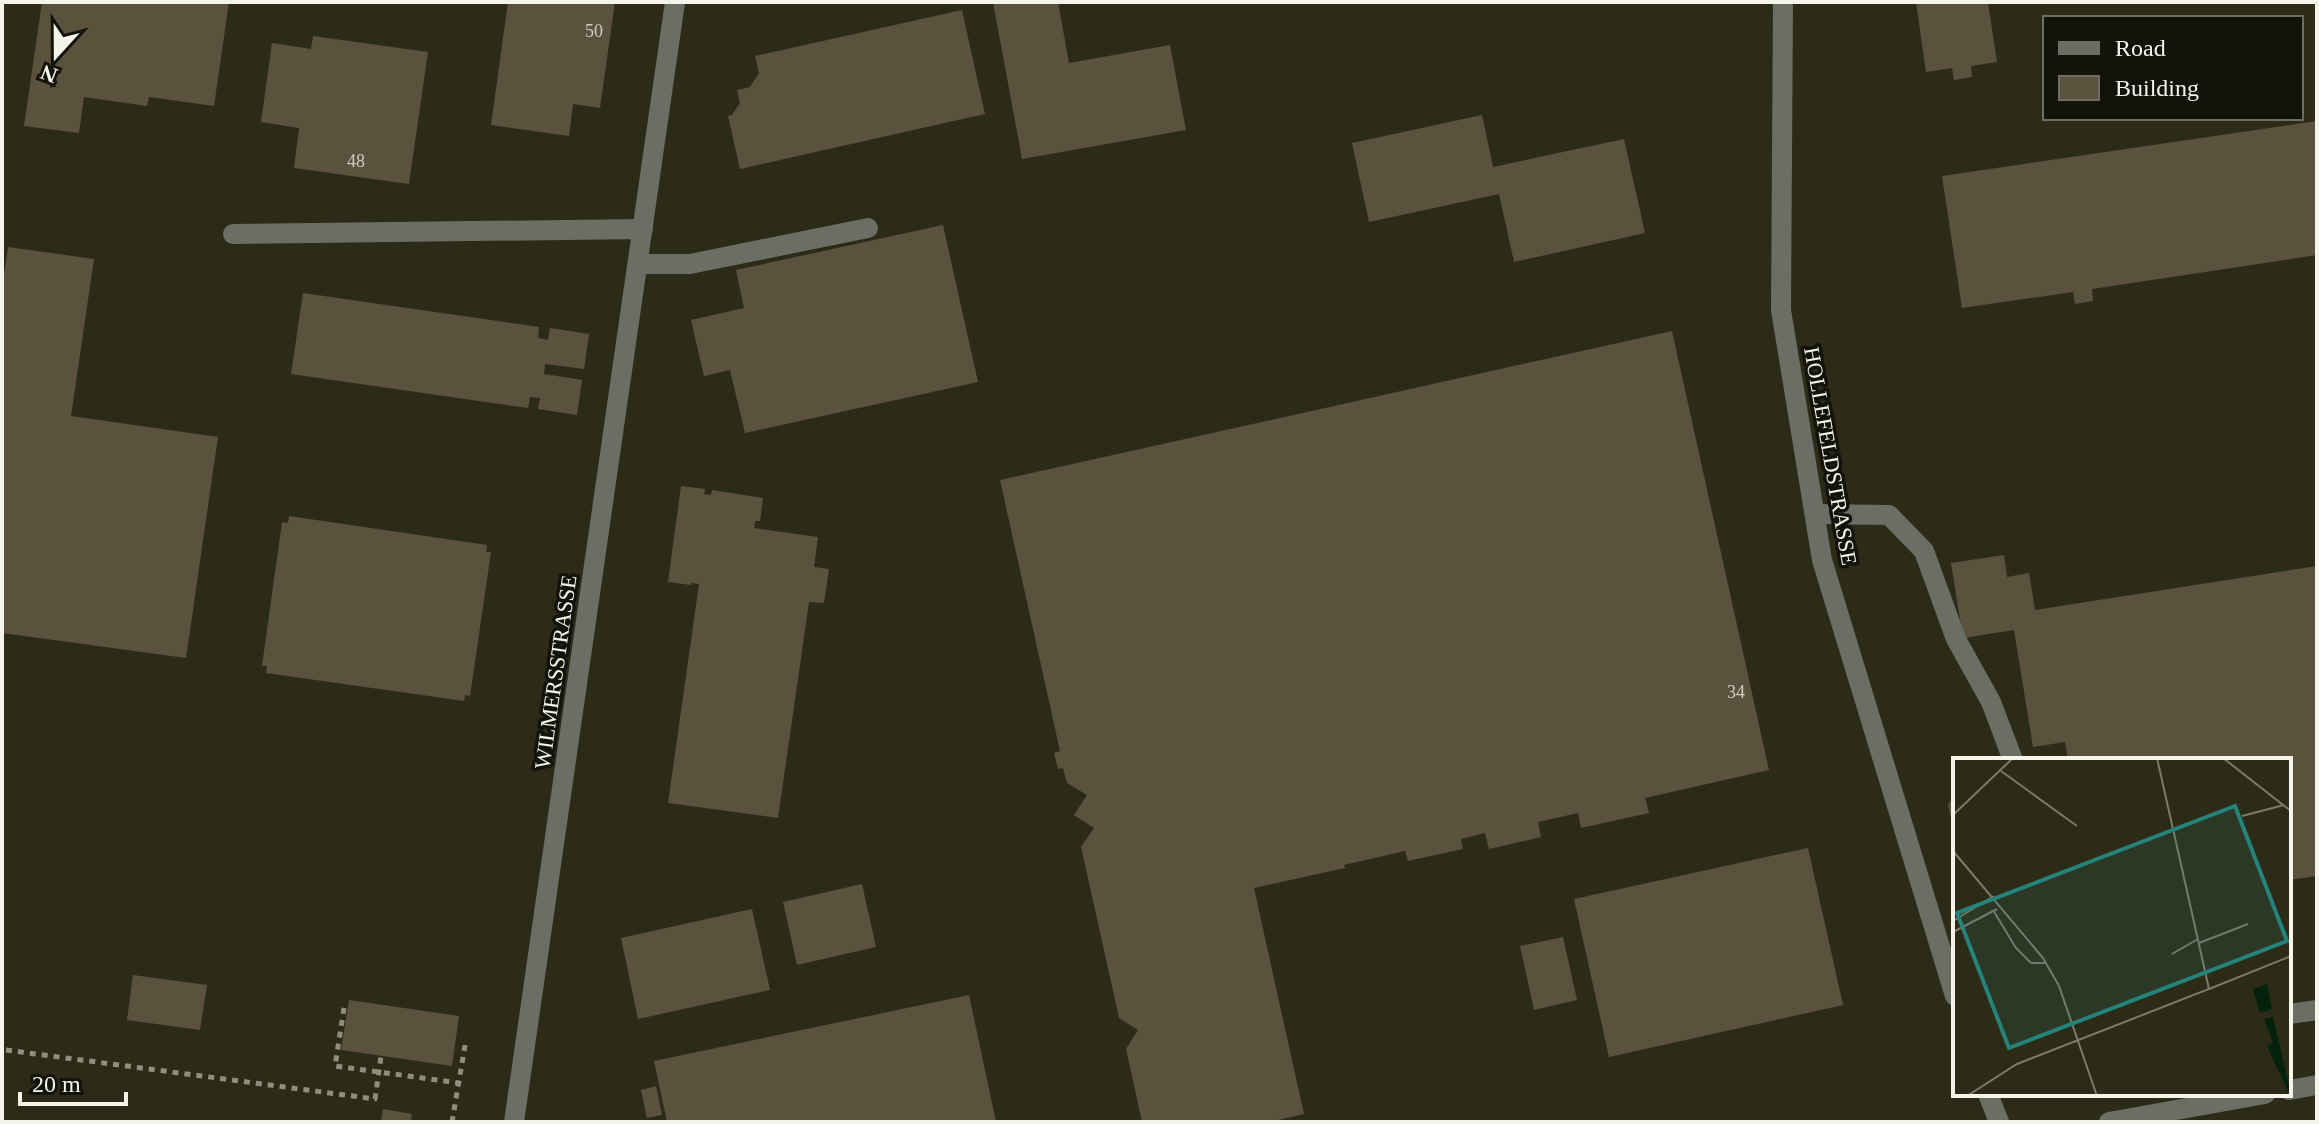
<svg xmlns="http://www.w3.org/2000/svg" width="2319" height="1124" viewBox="0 0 2319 1124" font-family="'Times New Roman',serif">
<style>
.building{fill:#5b523e}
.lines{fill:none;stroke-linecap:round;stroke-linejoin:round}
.path{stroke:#908f7f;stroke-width:5;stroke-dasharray:6 6;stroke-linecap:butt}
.service{stroke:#6a6e65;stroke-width:20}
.minor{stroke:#6a6e65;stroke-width:20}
.labels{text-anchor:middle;stroke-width:7;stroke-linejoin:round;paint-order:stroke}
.number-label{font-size:18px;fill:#ceccbe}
.street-label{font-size:22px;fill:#f5f4e8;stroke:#13130b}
.inset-road{fill:none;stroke:#7c7b6b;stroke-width:2}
.view{fill:#26837a;fill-opacity:0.15;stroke:#26837a;stroke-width:4}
.inset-edge{fill:none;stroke:#f5f4e8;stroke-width:4}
</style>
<rect width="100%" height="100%" fill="#2c2b17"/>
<g class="building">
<path d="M42 2H229L214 106 149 97 147 106 84 97 79 133 24 126Z"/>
<path d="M508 2H615L600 108 573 104 569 136 491 125Z"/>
<path d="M993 2H1058L1069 63 1170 45 1186 130 1022 159Z"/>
<path d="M1916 2H1988L1997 62 1971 66 1972 77 1954 80 1952 68 1926 72Z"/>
<path d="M962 10 985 114 740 169 728 116 732 115 740 103 737 90 750 87 759 73 755 56Z"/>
<path d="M313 36 428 52 409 184 294 168 299 128 261 122 272 43 311 49Z"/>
<path d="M1482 115 1493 167 1624 139 1645 233 1514 262 1499 194 1369 222 1352 143Z"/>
<path d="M2317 121V255L2092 289 2093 301 2075 304 2073 292 1962 308 1942 176Z"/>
<path d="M943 225 978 382 745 433 730 370 704 376 691 320 744 308 736 270Z"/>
<path d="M8 247 94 259 71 416 218 437 186 658 2 633V289Z"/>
<path d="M303 293 539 327 538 338 548 340 550 328 589 334 584 369 545 364 544 374 582 380 577 415 538 409 540 398 530 397 528 408 291 374Z"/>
<path d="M1672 331 1769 770 1645 798 1649 813 1581 828 1578 813 1538 822 1541 837 1489 849 1485 833 1461 839 1463 849 1408 861 1405 851 1344 865 1345 868 1254 888 1304 1114 1269 1122H1142L1126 1049 1138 1030 1119 1018 1081 847 1094 828 1074 815 1087 795 1067 783 1063 768 1058 769 1054 753 1060 751 1000 480Z"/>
<path d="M681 486 705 489 704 494 711 495 712 490 763 498 760 521H755L754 528 818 537 814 567 829 569 824 603 809 602 778 818 668 803 699 584 691 583V585L668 582Z"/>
<path d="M289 516 487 545 486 552H491L470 696 465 695 464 701 266 673 267 666H262L282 522 288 523Z"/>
<path d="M2004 555 2007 577 2029 573 2035 610 2317 566V876L2289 880V760H2068L2065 742 2033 747 2014 630 1963 638 1951 563Z"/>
<path d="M1955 793V832H1954L1948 805Z"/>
<path d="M1808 848 1843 1005 1609 1057 1574 899Z"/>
<path d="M862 884 876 947 797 965 783 902Z"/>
<path d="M752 909 770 990 638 1019 621 938Z"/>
<path d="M1563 937 1577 1000 1534 1010 1520 946Z"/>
<path d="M133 975 207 985 200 1030 127 1020Z"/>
<path d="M969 995 996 1122H667L654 1061Z"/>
<path d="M349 1000 459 1016 452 1066 341 1050Z"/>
<path d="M656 1086 662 1115 647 1118 641 1090Z"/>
<path d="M383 1109 412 1114 411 1122H381Z"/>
</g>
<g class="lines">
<g class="path">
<path d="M344 1008 335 1066 459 1083"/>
<path d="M6 1050 375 1099 381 1056"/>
<path d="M452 1122 466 1040"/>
</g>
<g class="service">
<path d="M638 264H690L868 228"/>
<path d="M1815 514 1889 515 1924 551 1956 639 1991 702 2013 760"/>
<path d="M2289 1014 2317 1010"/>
</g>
<g class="minor">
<path d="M1783 2 1781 310 1822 560 1955 996"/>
<path d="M233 234 643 229"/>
<path d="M2289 1090 2317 1085"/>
<path d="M1988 1094 1999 1122"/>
<path d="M514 1122 675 2"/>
<path d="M2109 1122 2265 1094"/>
</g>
</g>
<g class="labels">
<g class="number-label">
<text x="594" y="37">50</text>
<text x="356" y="167">48</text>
<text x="1736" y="698">34</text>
</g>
<g class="street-label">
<text transform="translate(1831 456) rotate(80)" y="8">HOLLEFELDSTRASSE</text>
<text transform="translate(555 672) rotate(-82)" y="8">WILMERSSTRASSE</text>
</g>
</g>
<g transform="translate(1953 758)">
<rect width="338" height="338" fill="#2c2b17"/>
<path d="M314 226 319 251 307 255 300 231ZM320 259 337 332 335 333 314 288 320 285 311 261Z" fill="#02220b"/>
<path class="inset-road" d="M270 0 338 53M48 13 124 68M0 57 60 0M289 58 331 47M0 93 90 200 106 228 144 338M40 152 63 190 78 205H93M0 163 41 138M0 174 44 151M246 185 295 166M219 196 245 181M256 231 338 198M14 338 64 306 256 231 204 0"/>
<path class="view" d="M282 48 334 183 56 290 4 155Z"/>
<rect width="338" height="338" class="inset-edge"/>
</g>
<rect width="2319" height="1124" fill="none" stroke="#f5f4e8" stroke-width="8"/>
<rect x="2043" y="16" width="260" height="104" fill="#13130b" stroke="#6d6d63" stroke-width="2"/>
<rect x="2059" y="42" width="40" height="12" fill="#6a6e65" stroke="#6d6d63" stroke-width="2"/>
<text x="2115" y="56" font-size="24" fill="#f5f4e8">Road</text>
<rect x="2059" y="76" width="40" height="24" fill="#5b523e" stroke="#6d6d63" stroke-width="2"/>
<text x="2115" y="96" font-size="24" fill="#f5f4e8">Building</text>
<g transform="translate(56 56) rotate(201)" stroke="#13130b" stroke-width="6" paint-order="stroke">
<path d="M0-6L14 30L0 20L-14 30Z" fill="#f5f4e8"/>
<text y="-12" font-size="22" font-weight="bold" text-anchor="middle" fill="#f5f4e8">N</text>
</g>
<path d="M20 1092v12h106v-12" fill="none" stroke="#f5f4e8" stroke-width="4"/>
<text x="32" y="1092" font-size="24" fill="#f5f4e8" stroke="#13130b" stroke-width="6" paint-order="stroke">20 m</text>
</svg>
